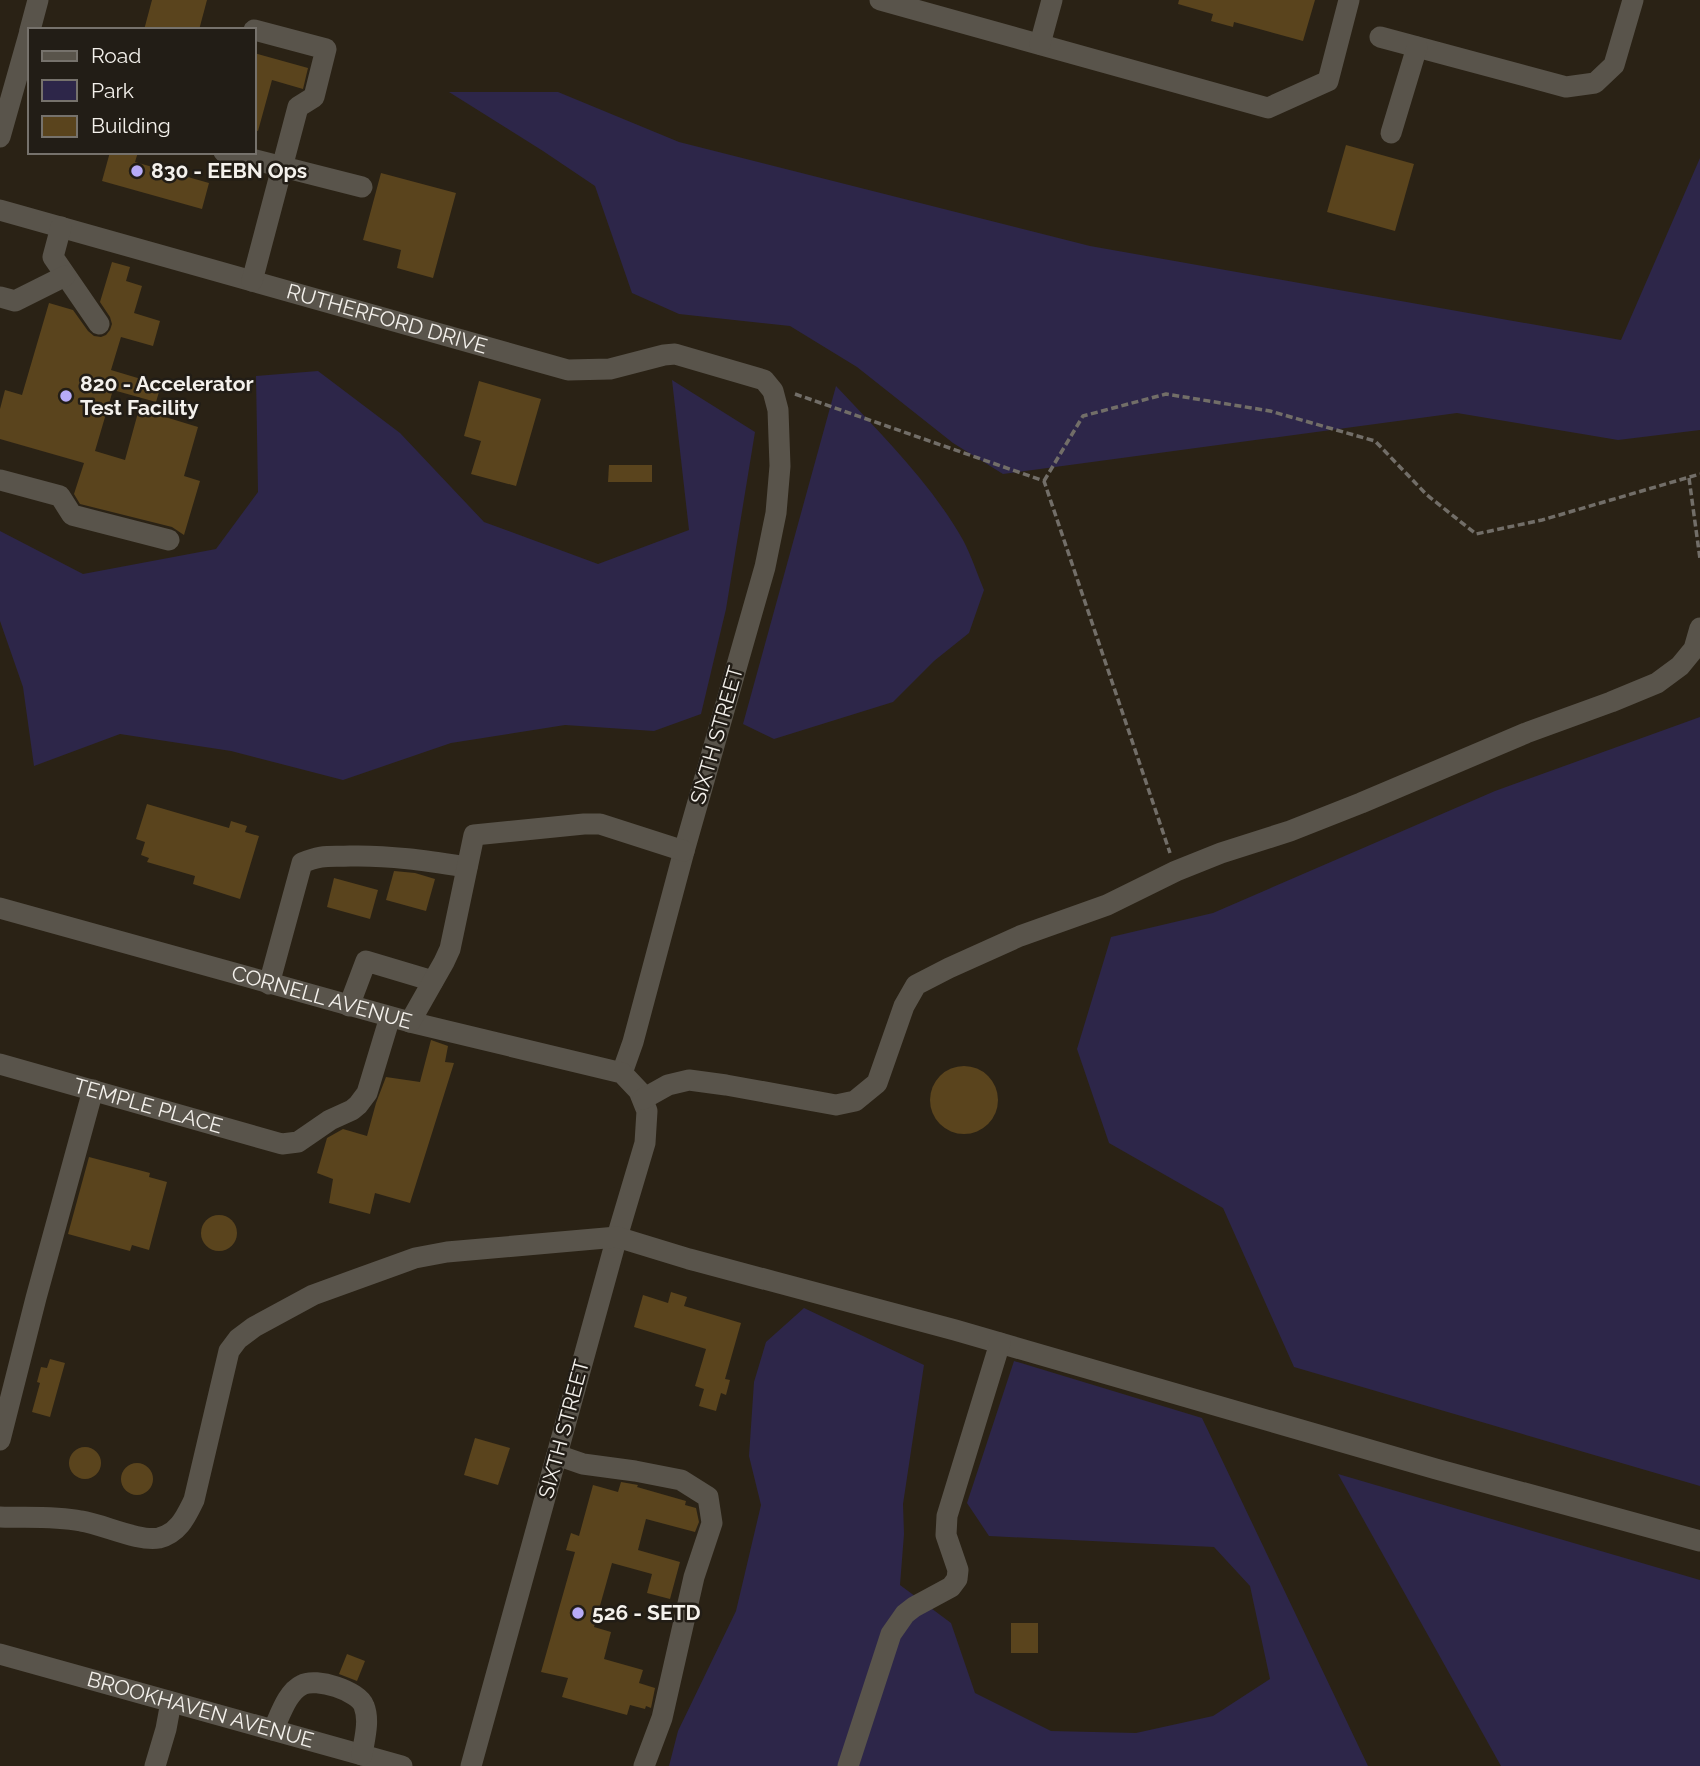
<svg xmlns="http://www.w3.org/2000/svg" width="1700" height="1766" viewBox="0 0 1700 1766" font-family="Raleway,sans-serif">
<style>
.built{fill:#2a2215;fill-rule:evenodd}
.green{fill:#2d2649}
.building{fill:#5a441d}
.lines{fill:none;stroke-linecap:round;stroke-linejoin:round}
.path{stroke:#726e68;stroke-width:3.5;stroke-dasharray:7 3.5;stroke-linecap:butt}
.minor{stroke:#59544b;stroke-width:21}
.poi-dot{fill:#b7abf8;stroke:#221d16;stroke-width:2.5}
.labels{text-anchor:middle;stroke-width:5;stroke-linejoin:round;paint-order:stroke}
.poi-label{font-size:21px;font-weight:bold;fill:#f4f1ec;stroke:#221d16;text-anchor:start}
.street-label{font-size:21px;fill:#f4f1ec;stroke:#221d16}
</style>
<rect width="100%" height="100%" fill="#221d16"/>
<path class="built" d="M0 0H1700V1766H0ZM30 30H254V152H30Z"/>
<g class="green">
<path d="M449 92H558L679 142 1090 246 1621 340 1700 158V430L1618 440 1457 413 1003 474 953 443 857 367 790 326 679 314 632 293 595 186 543 151Z"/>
<path d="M318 371 400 433 484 522 598 564 689 530 672 380 755 432 726 609 701 714 654 731 565 725 451 743 343 780 231 751 120 734 34 766 23 687 0 621V531L83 574 216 549 258 492 256 376Z"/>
<path d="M836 386C881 434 930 482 963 540 971 555 977 573 984 590L969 633 934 661 893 702 774 739 743 724Z"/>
<path d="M1700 717V1486L1294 1367 1223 1208 1109 1143 1077 1049 1111 937 1213 913 1495 791Z"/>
<path d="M804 1308 924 1365 903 1504 904 1534 900 1585 951 1623 975 1693 1051 1731 1136 1733 1213 1716 1270 1679 1250 1586 1214 1547 989 1536 967 1503 1014 1361 1202 1418 1368 1766H669L678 1731 736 1611 761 1505 749 1456 754 1382 766 1342Z"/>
<path d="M1338 1474 1700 1580V1766H1501Z"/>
</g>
<g class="building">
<path d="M152 0H207L199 30H144Z"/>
<path d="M1179 0H1315L1303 41 1234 22 1233 27 1211 21 1213 14 1178 4Z"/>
<path d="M254 53 308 68 303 89 272 80 258 131 254 130Z"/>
<path d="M1346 145 1414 164 1395 231 1327 212Z"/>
<path d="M110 152H138L135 162 209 183 202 209 102 181Z"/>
<path d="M381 173 456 193 433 278 397 268 401 250 363 240Z"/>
<path d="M112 262 130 267 126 281 142 286 134 313 160 321 153 346 121 337 111 370 161 385 156 402 113 390 95 451 125 460 139 409 198 427 184 476 200 481 184 535 172 527 80 504 74 494 84 463 0 439V409L5 390 22 395 49 303 73 310 88 331 94 336 101 337 106 335 110 330 112 324 110 317 100 302Z"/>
<path d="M479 381 541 399 516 486 471 474 481 441 464 436Z"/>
<path d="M609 465H652V482H608Z"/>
<path d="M147 804 229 828 231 821 247 826 245 832 259 836 240 899 193 884 195 876 147 862 149 858 141 855 145 842 136 839Z"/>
<path d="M394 871 415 873 435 879 426 911 386 900Z"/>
<path d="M334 878 378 890 370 919 327 907Z"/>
<path d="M431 1040 448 1046 445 1062 454 1063 410 1203 375 1193 370 1214 329 1203 333 1179 317 1173 327 1138 343 1129 367 1136 376 1103 386 1077 420 1082Z"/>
<circle cx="964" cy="1100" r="34"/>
<path d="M89 1157 150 1173 149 1177 167 1182 149 1250 132 1245 130 1251 68 1234Z"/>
<circle cx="219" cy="1233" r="18"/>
<path d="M671 1292 687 1297 684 1306 741 1323 725 1379 730 1380 726 1395 721 1393 716 1411 699 1406 704 1389 695 1386 706 1349 634 1327 643 1295 668 1303Z"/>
<path d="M50 1359 65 1363 50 1417 32 1412 40 1383 37 1382 41 1367 47 1368Z"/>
<path d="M475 1438 510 1448 498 1485 464 1475Z"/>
<circle cx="85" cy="1463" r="16"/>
<circle cx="137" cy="1479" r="16"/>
<path d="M621 1482 638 1485 637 1487 686 1501 685 1505 696 1508 699 1522 695 1532 646 1519 638 1550 680 1562 670 1599 647 1593 652 1574 612 1563 594 1627 611 1632 604 1659 643 1670 639 1683 655 1688 651 1708 646 1706 645 1709 630 1705 627 1715 562 1697 568 1678 541 1672 575 1552 566 1550 571 1533 579 1536 593 1485 618 1492Z"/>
<rect x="1011" y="1623" width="27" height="30"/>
<path d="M347 1654 365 1661 357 1681 339 1674Z"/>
</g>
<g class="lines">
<g class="path">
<path d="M795 394 1044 481 1170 853"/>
<path d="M1689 478 1700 559"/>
<path d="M1044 481 1083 416 1166 394 1270 411 1375 441 1427 495 1476 534 1542 520 1700 474"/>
</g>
<g class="minor">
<path d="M880 0 1268 108 1328 81 1349 0"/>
<path d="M30 30 38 0"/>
<path d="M1380 37 1566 87 1595 83 1614 65 1633 0"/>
<path d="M1040 44 1052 0"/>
<path d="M1391 133 1417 47"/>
<path d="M0 137 30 31"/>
<path d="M224 152 362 187"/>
<path id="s1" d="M0 210 568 370 610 369 664 355 675 354 764 380 773 391 778 410 780 466 776 513 765 567 684 851 633 1042 622 1073"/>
<path d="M61 227 53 257 99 324"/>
<path d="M252 281 298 107 314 97 326 49 254 30"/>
<path d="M0 297 15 301 65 276"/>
<path d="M0 480 60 496 72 515 169 540"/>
<path id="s2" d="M0 908 410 1022 622 1073 639 1091 647 1111 645 1143 617 1237 471 1766"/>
<path d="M269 984 302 863C323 854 329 857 350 856 390 855 428 861 467 867"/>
<path d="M349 1006 366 961 433 981"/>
<path d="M410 1022 444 962 450 949 474 835 584 824H600L684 851"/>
<path id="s3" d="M0 1064 282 1144 298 1142 330 1120 352 1110 358 1105 367 1093 390 1017"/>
<path d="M643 1099 668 1085 689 1080 726 1085 836 1105 855 1101 877 1083 904 1006 916 985 949 968 1020 936 1107 905 1176 871 1221 853 1290 831 1361 803 1526 733 1611 702 1657 683 1680 666 1694 649 1700 628"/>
<path d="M0 1440 36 1298 93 1090"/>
<path d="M557 1455 583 1464 635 1471 681 1480 708 1497 712 1523 694 1577 662 1718 644 1766"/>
<path d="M0 1517C27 1518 54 1516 81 1521 102 1524 139 1542 159 1538 179 1533 186 1516 194 1500L229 1351 238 1339 254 1327 313 1295 415 1258 447 1252 617 1237 689 1259 955 1330 1436 1469 1700 1541"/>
<path id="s4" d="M0 1654 402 1766"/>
<path d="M273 1730C280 1716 287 1692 302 1685 316 1677 359 1691 364 1706 370 1721 364 1740 362 1755"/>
<path d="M155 1766 166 1729 171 1702"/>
<path d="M848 1766 891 1634 905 1614 914 1607 951 1587 957 1579 958 1570 946 1535 947 1516 1000 1343"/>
</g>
</g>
<g class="poi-dot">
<circle cx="137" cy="171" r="7"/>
<circle cx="66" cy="396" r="7"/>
<circle cx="578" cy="1613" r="7"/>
</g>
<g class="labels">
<g class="poi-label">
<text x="151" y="178">830 - EEBN Ops</text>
<text x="80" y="391">820 - Accelerator<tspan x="80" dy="24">Test Facility</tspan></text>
<text x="592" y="1620">526 - SETD</text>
</g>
<g class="street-label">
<text dy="7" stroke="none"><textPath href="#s1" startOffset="402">RUTHERFORD DRIVE</textPath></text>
<text transform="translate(717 735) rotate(-74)" y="7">SIXTH STREET</text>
<text dy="7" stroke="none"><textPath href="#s2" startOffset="334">CORNELL AVENUE</textPath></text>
<text dy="7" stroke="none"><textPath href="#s3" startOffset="154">TEMPLE PLACE</textPath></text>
<text transform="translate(564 1429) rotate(-75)" y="7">SIXTH STREET</text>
<text dy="7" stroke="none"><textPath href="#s4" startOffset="208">BROOKHAVEN AVENUE</textPath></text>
</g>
</g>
<rect x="28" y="28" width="228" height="126" fill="#221d16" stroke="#76726c" stroke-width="2"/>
<rect x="42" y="51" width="35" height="10" fill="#59544b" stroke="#76726c" stroke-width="2"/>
<text x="91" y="63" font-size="21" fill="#f4f1ec">Road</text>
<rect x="42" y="80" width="35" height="21" fill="#2d2649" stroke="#76726c" stroke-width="2"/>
<text x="91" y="98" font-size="21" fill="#f4f1ec">Park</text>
<rect x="42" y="116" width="35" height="21" fill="#5a441d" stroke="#76726c" stroke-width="2"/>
<text x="91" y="133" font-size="21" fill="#f4f1ec">Building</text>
</svg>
